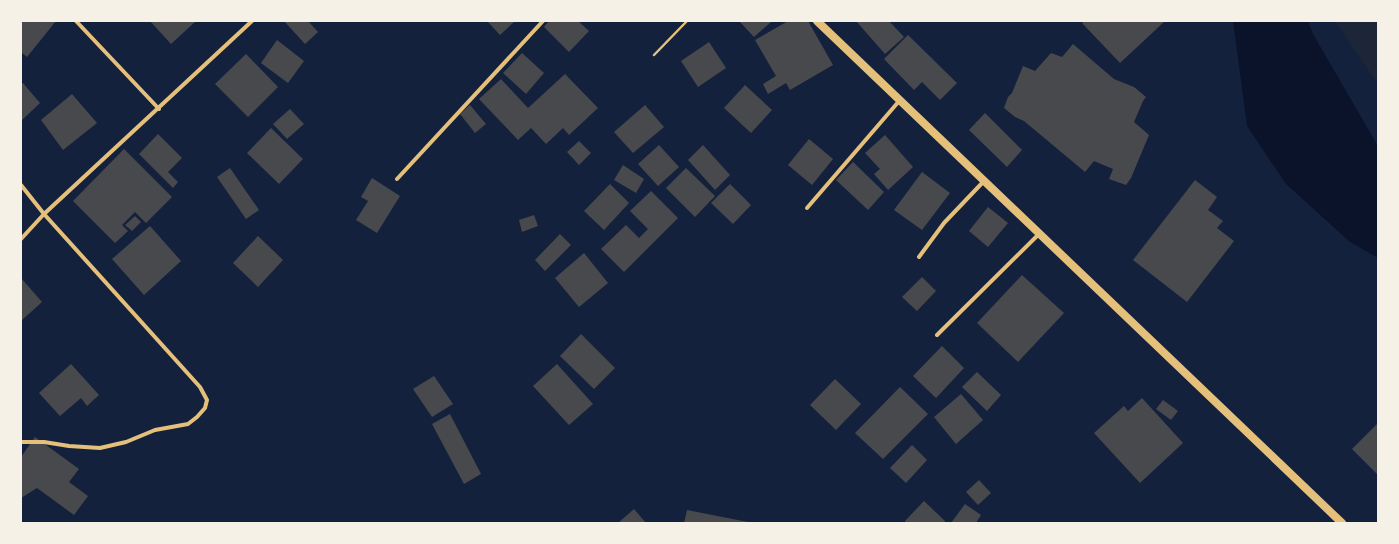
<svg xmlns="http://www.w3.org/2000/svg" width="1399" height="544" viewBox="0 0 1399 544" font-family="'Alegreya Sans',sans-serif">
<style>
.green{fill:#1d2539}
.water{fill:#0b132b}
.building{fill:#48494c}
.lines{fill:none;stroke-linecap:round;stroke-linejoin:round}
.path{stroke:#e5c07b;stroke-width:2.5}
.minor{stroke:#e5c07b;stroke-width:4}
.secondary{stroke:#e5c07b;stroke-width:8}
</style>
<rect width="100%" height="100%" fill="#14213d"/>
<path class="green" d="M1335 21H1378V84Z"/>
<path class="water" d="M1233 21H1308L1313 34 1378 146V258L1350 242 1286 184 1247 126Z"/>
<g class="building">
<path d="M21 21H56L27 57 21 52Z"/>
<path d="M150 21H196L171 44Z"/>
<path d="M284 21H308L318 32 305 44Z"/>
<path d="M487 21H515L500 35Z"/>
<path d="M549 21H578L589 31 569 52 544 27Z"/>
<path d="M739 21H772L754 37Z"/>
<path d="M788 21H808L833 65 790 90 786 83 768 94 763 84 776 76 755 40Z"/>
<path d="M856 21H889L904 37 885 54Z"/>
<path d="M1084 21H1165L1120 63 1082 23Z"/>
<path d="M908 35 957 83 940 100 922 82 914 90 884 59Z"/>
<path d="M277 40 304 61 288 83 261 63Z"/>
<path d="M709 42 726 68 698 87 681 61Z"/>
<path d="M1073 44 1114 79 1134 87 1146 97 1143 101 1134 122 1149 135 1131 178 1126 185 1109 179 1113 169 1094 161 1085 172 1024 121 1015 117 1004 108 1008 97 1012 93 1023 66 1035 71 1051 53 1062 57Z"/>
<path d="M522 53 544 73 526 94 503 73Z"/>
<path d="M246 54 278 87 248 117 215 84Z"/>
<path d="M565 74 598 108 569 135 563 128 546 144 531 128 518 140 479 99 501 79 528 108Z"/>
<path d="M23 83 40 103 21 121V85Z"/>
<path d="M745 85 772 110 751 133 724 108Z"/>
<path d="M72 94 97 123 63 150 41 120Z"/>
<path d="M470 105 486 124 475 133 460 114Z"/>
<path d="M645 105 664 127 633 153 614 132Z"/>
<path d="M290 109 304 124 287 139 273 124Z"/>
<path d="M985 113 1022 150 1007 167 969 130Z"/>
<path d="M271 128 303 159 279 184 247 153Z"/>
<path d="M158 134 182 158 168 172 178 182 173 188 139 154Z"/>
<path d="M885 135 913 167 888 190 874 174 880 169 865 153Z"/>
<path d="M809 139 833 159 812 185 788 165Z"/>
<path d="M579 141 591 153 579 165 567 152Z"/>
<path d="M659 145 679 167 658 186 638 164Z"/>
<path d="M703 145 730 175 715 190 688 160Z"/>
<path d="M124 149 172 197 146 223 135 212 122 225 128 231 115 243 73 201Z"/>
<path d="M853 162 884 192 868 210 836 180Z"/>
<path d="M623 165 644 179 636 193 614 180Z"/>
<path d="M230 168 259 210 246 219 217 177Z"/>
<path d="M686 168 715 196 695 217 666 188Z"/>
<path d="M922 172 950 193 922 230 894 210Z"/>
<path d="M372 178 400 196 377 233 356 220 368 201 361 197Z"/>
<path d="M1195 180 1217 197 1208 210 1223 221 1217 228 1234 241 1187 302 1133 260Z"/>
<path d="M610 184 629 203 604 230 584 211Z"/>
<path d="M730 184 751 205 733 224 711 203Z"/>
<path d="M651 191 678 218 624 272 601 249 626 225 639 238 648 229 630 211Z"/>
<path d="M988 207 1008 223 988 247 969 231Z"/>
<path d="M534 215 538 226 522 232 519 220Z"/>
<path d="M135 216 141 222 132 231 125 225Z"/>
<path d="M150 226 181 261 144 295 112 259Z"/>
<path d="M560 234 571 245 545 271 535 260Z"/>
<path d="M258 236 283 260 258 287 233 263Z"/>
<path d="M584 253 608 283 579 307 555 278Z"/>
<path d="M1022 275 1064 313 1018 362 977 323Z"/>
<path d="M922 277 936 291 917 311 902 297Z"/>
<path d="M21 278 42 302 21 321Z"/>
<path d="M581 334 615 368 594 389 560 356Z"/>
<path d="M942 346 964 368 936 398 913 376Z"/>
<path d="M71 364 99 395 87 406 81 398 60 416 39 393Z"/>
<path d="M557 364 593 404 569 425 533 386Z"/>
<path d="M977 372 1001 395 987 411 962 387Z"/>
<path d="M434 376 453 404 432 417 413 389Z"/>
<path d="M835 379 861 404 836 430 810 405Z"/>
<path d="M900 387 928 414 883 459 855 433Z"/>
<path d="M961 394 983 420 956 444 934 417Z"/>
<path d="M1142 398 1183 443 1140 483 1094 433 1124 406 1128 411Z"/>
<path d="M1163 400 1178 411 1171 420 1156 409Z"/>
<path d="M450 414 481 474 464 484 432 424Z"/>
<path d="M1378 423V475L1352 449Z"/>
<path d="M35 437 79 469 69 482 88 496 74 515 37 488 21 498V457Z"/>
<path d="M912 445 927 460 906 483 890 468Z"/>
<path d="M979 480 991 493 978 505 966 492Z"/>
<path d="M924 501 945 521 944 523H907L905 521Z"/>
<path d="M965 504 981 515 976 523H951Z"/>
<path d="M634 509 646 523H618Z"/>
<path d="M687 510 748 522V523H684Z"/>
</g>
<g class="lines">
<path class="path" d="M654 55 687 21"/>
<g class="minor">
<path d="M76 21 159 109"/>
<path d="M397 179 543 21"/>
<path d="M21 185 44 214 200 387 207 400 205 408 197 417 188 424 155 430 126 442 100 448 69 446 44 442H21"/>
<path d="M807 208 900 100"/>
<path d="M21 239 44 214 252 21"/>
<path d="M919 257 944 223 984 181"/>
<path d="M937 335 1039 234"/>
</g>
<path class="secondary" d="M817 21 1342 523"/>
</g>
<rect width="1399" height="544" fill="none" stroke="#f6f1e7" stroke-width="44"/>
</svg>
